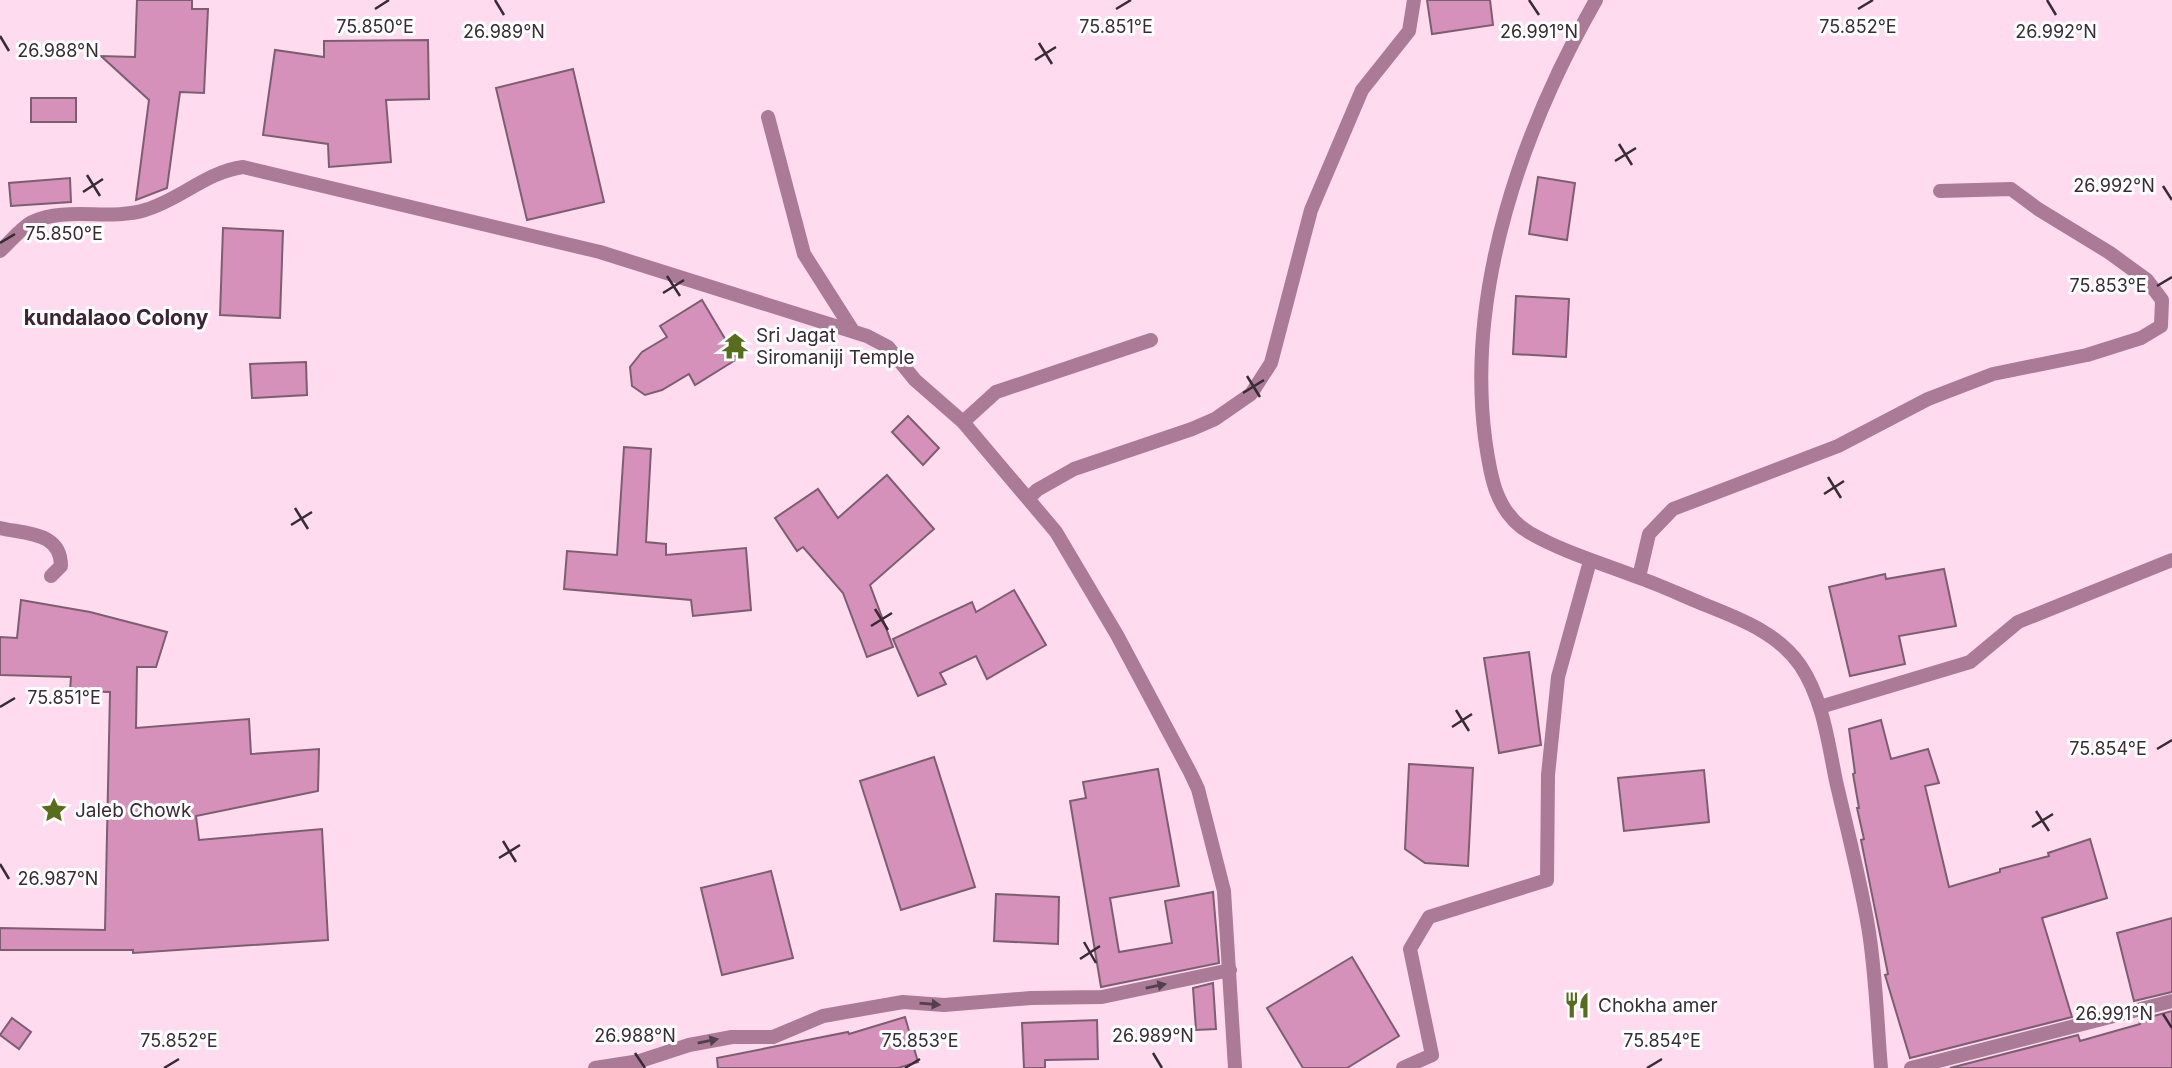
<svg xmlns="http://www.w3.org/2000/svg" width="2172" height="1068" viewBox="0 0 2172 1068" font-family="Inter,sans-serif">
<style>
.building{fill:#d591ba;stroke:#7d5e70;stroke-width:2}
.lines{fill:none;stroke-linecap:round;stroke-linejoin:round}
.street{stroke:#aa7a96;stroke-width:14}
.oneway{fill:#543f4c}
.ticks{fill:none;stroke:#382b33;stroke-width:2.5}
.labels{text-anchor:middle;stroke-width:6;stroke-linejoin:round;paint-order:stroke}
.poi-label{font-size:19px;fill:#382b33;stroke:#fff;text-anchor:start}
.neighbourhood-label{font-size:21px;font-weight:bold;fill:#3d2333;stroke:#fff}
.ticks-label{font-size:18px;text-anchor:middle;fill:#382b33;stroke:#fff;stroke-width:6;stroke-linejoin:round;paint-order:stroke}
</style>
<rect width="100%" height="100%" fill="#fedbef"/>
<g class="building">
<path d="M137 0H192V9H208L204 93 180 92 167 188 136 200 149 100 101 56 135 57Z"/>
<path d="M1427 0H1490L1493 25 1432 34Z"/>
<path d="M428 40 429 99 386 100 391 162 329 167 328 144 263 135 275 50 324 57V41Z"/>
<path d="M573 69 604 202 527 220 496 88Z"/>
<rect x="31" y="98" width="45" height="24"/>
<path d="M1538 177 1575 183 1567 240 1529 234Z"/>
<path d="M70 178 71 202 11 206 9 183Z"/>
<path d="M223 228 283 231 280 318 220 315Z"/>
<path d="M1516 296 1569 299 1566 357 1513 354Z"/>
<path d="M702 300 737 359 695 385 689 374 662 390 645 395 632 386 630 367 642 352 667 337 660 326Z"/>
<path d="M306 362 307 395 252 398 250 364Z"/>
<path d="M908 416 939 448 923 465 892 432Z"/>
<path d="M624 447 651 449 646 542 666 544V555L746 548 751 610 693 616 691 600 564 589 567 551 617 555Z"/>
<path d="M887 475 934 529 870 585 893 647 867 657 843 593 803 547 797 551 775 518 818 489 838 518Z"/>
<path d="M1944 569 1956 626 1899 636 1905 664 1850 676 1829 587 1885 574 1886 579Z"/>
<path d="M1014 590 1046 645 987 679 976 656 940 673 946 684 918 696 893 639 972 602 976 612Z"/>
<path d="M21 600 90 612 167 632 156 667H137L136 728 249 719 251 754 319 749 318 791 196 816 199 840 322 829 328 940 133 953V950H0V928L105 930 110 692 70 691 71 677 0 675V637L17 638Z"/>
<path d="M1529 652 1541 745 1499 753 1484 658Z"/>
<path d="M1881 720 1891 759 1928 749 1939 783 1925 786 1949 887 2000 872V869L2049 856 2048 853 2090 839 2107 898 2042 918 2072 1017 1910 1058 1885 975 1888 974 1861 840 1864 839 1857 808H1859L1853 774 1855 773 1849 729Z"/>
<path d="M934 757 975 887 901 910 860 781Z"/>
<path d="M1409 764 1473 768 1468 866 1425 863 1405 849Z"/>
<path d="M1158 769 1179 886 1110 898 1119 952 1172 943 1165 901 1213 892 1219 963 1101 987 1070 801 1086 798 1083 782Z"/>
<path d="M1704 770 1709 822 1624 831 1618 778Z"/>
<path d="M771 871 793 958 722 975 701 888Z"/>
<path d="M996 894 1059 897 1058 944 994 941Z"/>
<path d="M2172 918V992L2134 1001 2117 933Z"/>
<path d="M1352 957 1399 1036 1347 1068H1303L1267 1008Z"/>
<path d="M1213 983 1216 1029 1196 1030 1193 988Z"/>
<path d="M2172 1011V1068H1950L2078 1035 2080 1041 2140 1024 2139 1020Z"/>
<path d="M905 1017 918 1062 898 1068H718L717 1058 848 1032 849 1034Z"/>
<path d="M12 1018 31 1032 19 1049 0 1035Z"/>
<path d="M1097 1020 1098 1059 1045 1060V1068H1024L1022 1023Z"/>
</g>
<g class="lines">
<g class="street">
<path d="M1596 0C1523 128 1466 288 1485 438 1490 474 1495 513 1530 533 1563 552 1601 563 1637 577 1660 585 1681 595 1703 604 1738 618 1777 632 1800 665 1823 699 1828 742 1836 781 1847 829 1860 878 1868 926 1876 973 1877 1021 1881 1068"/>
<path d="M768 117 804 254 853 331"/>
<path d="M0 251C10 242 21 228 32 222 66 206 109 221 145 210 180 200 206 172 243 167L600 252 867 336 888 347 915 380 963 422 1056 532 1117 635 1190 772 1198 789 1224 891 1235 1068"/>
<path d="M963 422 996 392 1151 340"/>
<path d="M1029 498 1037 490 1074 469 1192 429 1215 419 1251 394 1271 363 1311 210 1362 90 1409 31 1414 0"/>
<path d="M0 528C27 534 61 532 61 566L51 576"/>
<path d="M1639 577 1649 534 1673 509 1838 446 1928 399 1993 374 2087 355 2141 338 2161 326 2162 300 2147 280 2110 253 2038 209 2011 189 1940 191"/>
<path d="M1820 707 1970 662 2018 622 2172 560"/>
<path d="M595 1068 640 1061 689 1045 732 1037H773L823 1016 903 1002 944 1005 1031 998 1102 997 1230 970"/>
<path d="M1403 1068 1432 1055 1410 949 1429 917 1547 880 1548 775 1558 677 1590 561"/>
<path d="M1911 1068 2172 1001"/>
</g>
</g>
<defs><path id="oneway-solid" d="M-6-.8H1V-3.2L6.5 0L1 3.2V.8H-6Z" transform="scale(1.75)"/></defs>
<g class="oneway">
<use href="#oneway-solid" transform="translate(1156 986) rotate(-12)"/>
<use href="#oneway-solid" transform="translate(930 1004) rotate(5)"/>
<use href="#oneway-solid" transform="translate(708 1041) rotate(-11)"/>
</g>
<path class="ticks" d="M495 0 504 15M1529 0 1539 15M2047 0 2056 15M375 9 389 0M1116 9 1131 0M1858 9 1873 0M0 36 9 51M1039 43 1052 64M1035 60 1056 47M1619 144 1632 165M1615 161 1636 148M87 175 100 196M2163 186 2172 200M83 192 103 179M0 243 15 234M667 276 680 296M2157 286 2172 277M663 293 684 280M1247 376 1260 397M1243 393 1264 380M1828 477 1841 498M1824 494 1844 481M295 508 308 529M291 525 312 512M875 609 888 630M871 626 892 613M0 707 15 698M1456 710 1469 731M1452 727 1472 714M2157 749 2172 740M2036 811 2049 831M2032 827 2053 814M503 841 516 862M499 858 520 845M0 864 9 879M1084 942 1096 963M1080 959 1100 946M2163 1014 2172 1028M635 1053 645 1068M1153 1053 1162 1068M164 1068 179 1059M905 1068 920 1059M1647 1068 1662 1059"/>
<defs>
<g id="temple-bare" transform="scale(2.1)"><path d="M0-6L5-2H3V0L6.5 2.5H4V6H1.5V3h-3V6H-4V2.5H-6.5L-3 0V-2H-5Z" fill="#586d1c" stroke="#fff" stroke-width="2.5" paint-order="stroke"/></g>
<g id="sight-bare" transform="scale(2.1)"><path d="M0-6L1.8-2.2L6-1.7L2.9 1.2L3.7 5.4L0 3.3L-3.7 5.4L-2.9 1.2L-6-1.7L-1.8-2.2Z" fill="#586d1c" stroke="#fff" stroke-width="2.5" paint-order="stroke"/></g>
<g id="restaurant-bare" transform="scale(2.1)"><path d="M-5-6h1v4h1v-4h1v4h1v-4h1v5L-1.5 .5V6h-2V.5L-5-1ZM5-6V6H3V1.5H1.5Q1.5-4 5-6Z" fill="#586d1c" stroke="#fff" stroke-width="2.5" paint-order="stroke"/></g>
</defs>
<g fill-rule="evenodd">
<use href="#temple-bare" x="735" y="346"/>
<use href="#sight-bare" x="54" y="810"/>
<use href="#restaurant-bare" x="1577" y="1005"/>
</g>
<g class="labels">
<g class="poi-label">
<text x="756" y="342">Sri Jagat<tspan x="756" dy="22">Siromaniji Temple</tspan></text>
<text x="75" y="817">Jaleb Chowk</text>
<text x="1598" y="1012">Chokha amer</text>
</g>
<g class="neighbourhood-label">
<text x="116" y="325">kundalaoo Colony</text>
</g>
</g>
<g class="ticks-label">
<text x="1116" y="33">75.851°E</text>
<text x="375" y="33">75.850°E</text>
<text x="1858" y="33">75.852°E</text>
<text x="504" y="38">26.989°N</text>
<text x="1539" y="38">26.991°N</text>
<text x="2056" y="38">26.992°N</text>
<text x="58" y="57">26.988°N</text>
<text x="2114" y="192">26.992°N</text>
<text x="64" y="240">75.850°E</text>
<text x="2108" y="292">75.853°E</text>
<text x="64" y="704">75.851°E</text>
<text x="2108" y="755">75.854°E</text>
<text x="58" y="885">26.987°N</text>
<text x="2114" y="1020">26.991°N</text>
<text x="635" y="1042">26.988°N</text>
<text x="1153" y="1042">26.989°N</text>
<text x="179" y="1047">75.852°E</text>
<text x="920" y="1047">75.853°E</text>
<text x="1662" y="1047">75.854°E</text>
</g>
</svg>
